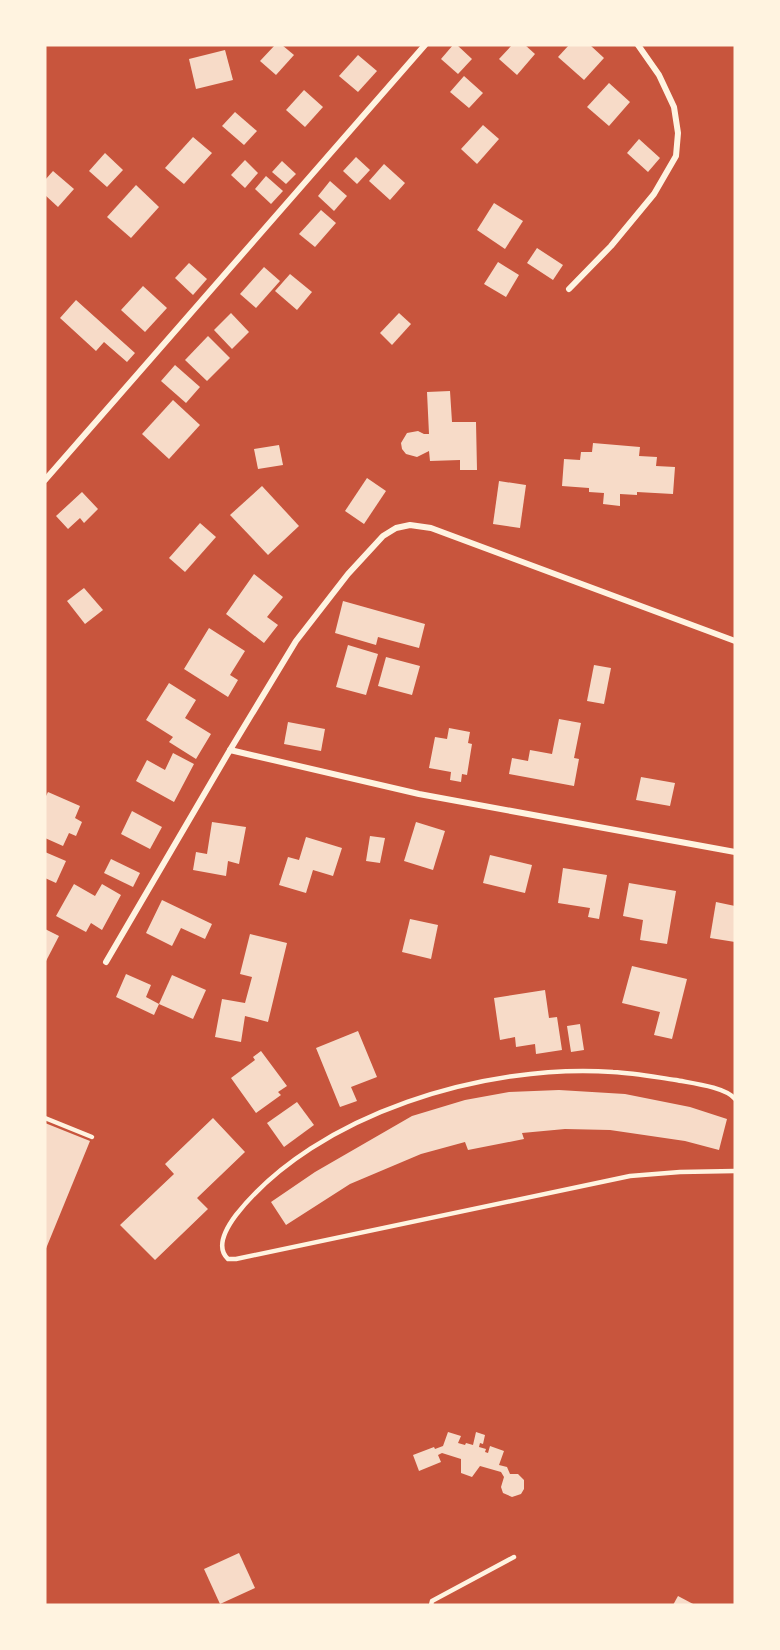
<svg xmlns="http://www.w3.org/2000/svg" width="780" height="1650" viewBox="0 0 780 1650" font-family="'PT Sans Narrow',sans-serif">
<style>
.building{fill:#f7dbc8}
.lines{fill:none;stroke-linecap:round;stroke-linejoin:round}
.service{stroke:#fff3e0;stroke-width:4.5}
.minor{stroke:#fff3e0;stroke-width:6}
</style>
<rect width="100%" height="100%" fill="#c8553d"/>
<g class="building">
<path d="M275 45H282L294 55 276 75 260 61Z"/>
<path d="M453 45H457L472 59 458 74 441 59Z"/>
<path d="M512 45H525L535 54 517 75 499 59Z"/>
<path d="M569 45H590L604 58 584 80 558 57Z"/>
<path d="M225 50 233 80 196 89 189 59Z"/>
<path d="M358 55 377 71 358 92 339 76Z"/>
<path d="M464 76 483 93 469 108 450 92Z"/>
<path d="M609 83 630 102 609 126 587 107Z"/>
<path d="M304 90 323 107 305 127 286 110Z"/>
<path d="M235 112 257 131 244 145 222 126Z"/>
<path d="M483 125 499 139 477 164 461 149Z"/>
<path d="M193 137 212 153 184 184 165 168Z"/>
<path d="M639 139 660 158 648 172 627 153Z"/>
<path d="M105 153 123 170 107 187 89 171Z"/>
<path d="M356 157 370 170 357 184 343 171Z"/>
<path d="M245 160 258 173 245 188 231 175Z"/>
<path d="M282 161 296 174 286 184 272 172Z"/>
<path d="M384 164 405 183 390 200 369 181Z"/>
<path d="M53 171 74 189 58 207 45 195V180Z"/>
<path d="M266 176 283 191 271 204 255 189Z"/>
<path d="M330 181 347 196 334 211 318 196Z"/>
<path d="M136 185 159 207 131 238 107 217Z"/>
<path d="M494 203 523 221 505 249 477 230Z"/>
<path d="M321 210 336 223 315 247 299 234Z"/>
<path d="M537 248 563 265 553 280 527 263Z"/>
<path d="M498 262 519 275 506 297 484 284Z"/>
<path d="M189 263 207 279 193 295 175 278Z"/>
<path d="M264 267 280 281 256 308 240 294Z"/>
<path d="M290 274 312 292 297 310 275 291Z"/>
<path d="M143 286 167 308 145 332 121 310Z"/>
<path d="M76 300 135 353 127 362 104 342 96 351 60 318Z"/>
<path d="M231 313 249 332 232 349 214 330Z"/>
<path d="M399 313 411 324 392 345 380 333Z"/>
<path d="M208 336 230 358 207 381 185 360Z"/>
<path d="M175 365 200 387 186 403 161 381Z"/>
<path d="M450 391 452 422H476L477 470H460V460L430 461 429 451 417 457 406 454 402 449 401 443 407 433 418 431 424 434H429L427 392Z"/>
<path d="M173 400 200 425 169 459 142 434Z"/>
<path d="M593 443 640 447 639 456 657 457 656 466 675 467 673 494 637 492V495L620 494V506L603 504 604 493 589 492V488L562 486 564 459 580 460 581 452H592Z"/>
<path d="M279 445 283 465 258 469 254 449Z"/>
<path d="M367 478 386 491 364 524 345 511Z"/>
<path d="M499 481 526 485 520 528 493 524Z"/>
<path d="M262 486 299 526 268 555 230 515Z"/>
<path d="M82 492 98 509 84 523 80 518 68 529 56 516Z"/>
<path d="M200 523 216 537 185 572 169 558Z"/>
<path d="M254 574 283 597 267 617 278 625 264 643 226 614Z"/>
<path d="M84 588 103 610 85 624 67 601Z"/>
<path d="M343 601 425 624 419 648 378 637 376 645 335 633Z"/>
<path d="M209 628 245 651 230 675 238 680 228 697 184 669Z"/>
<path d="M348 645 378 654 366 695 336 687Z"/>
<path d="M386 657 420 666 412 695 378 686Z"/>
<path d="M594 665 611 668 604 704 587 701Z"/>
<path d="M169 683 196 700 185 718 211 734 196 759 169 742 173 737 146 720Z"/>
<path d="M559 719 581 723 574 758 579 759 574 786 509 774 512 758 528 761 530 750 552 754Z"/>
<path d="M288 722 325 729 321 751 284 744Z"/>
<path d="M449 728 470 732 468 743 472 744 467 775 462 774 461 782 450 780 451 772 429 768 435 737 447 739Z"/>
<path d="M173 753 194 764 174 802 136 781 147 760 165 770Z"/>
<path d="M641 777 675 783 670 806 636 800Z"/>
<path d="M48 792 80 806 75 818 82 822 76 836 69 833 63 846 45 838V798Z"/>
<path d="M132 811 162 827 150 849 121 834Z"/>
<path d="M212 822 246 827 239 864 228 861 226 876 193 870 196 852 207 854Z"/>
<path d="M416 822 445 831 433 870 404 861Z"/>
<path d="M370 836 385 838 380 863 366 861Z"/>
<path d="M306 837 342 848 333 876 313 870 306 893 279 885 288 857 299 860Z"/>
<path d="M45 852 66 861 56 883 45 878Z"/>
<path d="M490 855 532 865 525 893 483 883Z"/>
<path d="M111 859 140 873 133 887 104 873Z"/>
<path d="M563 868 607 875 599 919 588 917 590 908 558 903Z"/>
<path d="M629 883 676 891 667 944 640 940 643 920 623 916Z"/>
<path d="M74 884 95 896 102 884 121 895 102 930 91 923 86 932 56 916Z"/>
<path d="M162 900 212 924 205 939 181 928 172 946 146 933Z"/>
<path d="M716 902 735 906V942L710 938Z"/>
<path d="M410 919 438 925 431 959 402 952Z"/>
<path d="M45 929 59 936 45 963Z"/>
<path d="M250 934 287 943 268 1022 245 1016 241 1042 215 1037 222 999 245 1003 252 977 240 974Z"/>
<path d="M632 966 687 979 672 1039 654 1035 660 1012 622 1003Z"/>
<path d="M126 974 151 985 146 997 159 1004 154 1015 116 997Z"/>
<path d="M172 975 206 990 193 1019 159 1004Z"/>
<path d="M545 990 549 1018 557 1017 562 1050 536 1054 535 1044 516 1047 515 1037 500 1040 494 998Z"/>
<path d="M580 1024 584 1050 571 1052 567 1026Z"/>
<path d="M358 1031 377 1077 351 1087 357 1101 340 1107 316 1048Z"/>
<path d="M261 1051 287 1086 278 1092 281 1095 256 1113 231 1078 255 1060 253 1057Z"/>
<path d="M559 1090 625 1094 690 1107 727 1119 719 1150 685 1141 610 1130 565 1129 522 1133 524 1139 468 1150 465 1142 421 1154 350 1184 286 1225 271 1202 315 1172 412 1116 465 1100 509 1092Z"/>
<path d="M297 1102 314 1125 284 1147 267 1123Z"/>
<path d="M213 1118 245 1152 197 1198 208 1209 155 1260 120 1225 174 1174 165 1164Z"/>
<path d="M45 1123 90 1141 45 1251Z"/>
<path d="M448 1432 461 1436 458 1443 465 1445 466 1443 473 1445 476 1432 485 1435 483 1444 480 1443 479 1447 486 1449 485 1452 488 1453 490 1446 504 1451 499 1465 507 1467 510 1474H518L524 1480V1489L521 1494 512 1497 503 1493 501 1487 504 1477 501 1472 480 1466 472 1477 461 1473V1459L442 1453 438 1455 441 1462 419 1471 413 1455 434 1447 435 1449 443 1446Z"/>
<path d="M239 1553 255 1588 220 1604 204 1569Z"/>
<path d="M678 1596 695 1605H673Z"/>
</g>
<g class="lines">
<g class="service">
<path d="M735 1099C726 1087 691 1083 676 1080 655 1077 634 1073 613 1072 487 1063 316 1113 236 1215 227 1227 215 1247 228 1259H236L630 1176 680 1172 735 1171"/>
<path d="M45 1118 92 1137"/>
<path d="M431 1605 432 1601 514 1557"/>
</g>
<g class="minor">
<path d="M569 289 611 246 654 194 676 156 678 133 674 107 659 75 638 45"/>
<path d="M45 480 425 45"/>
<path d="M230 750 419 794 735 852"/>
<path d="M106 962 230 750 296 641 348 574 383 536 396 528 410 525 431 528 735 641"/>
</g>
</g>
<rect width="780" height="1650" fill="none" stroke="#fff3e0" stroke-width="93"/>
</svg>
